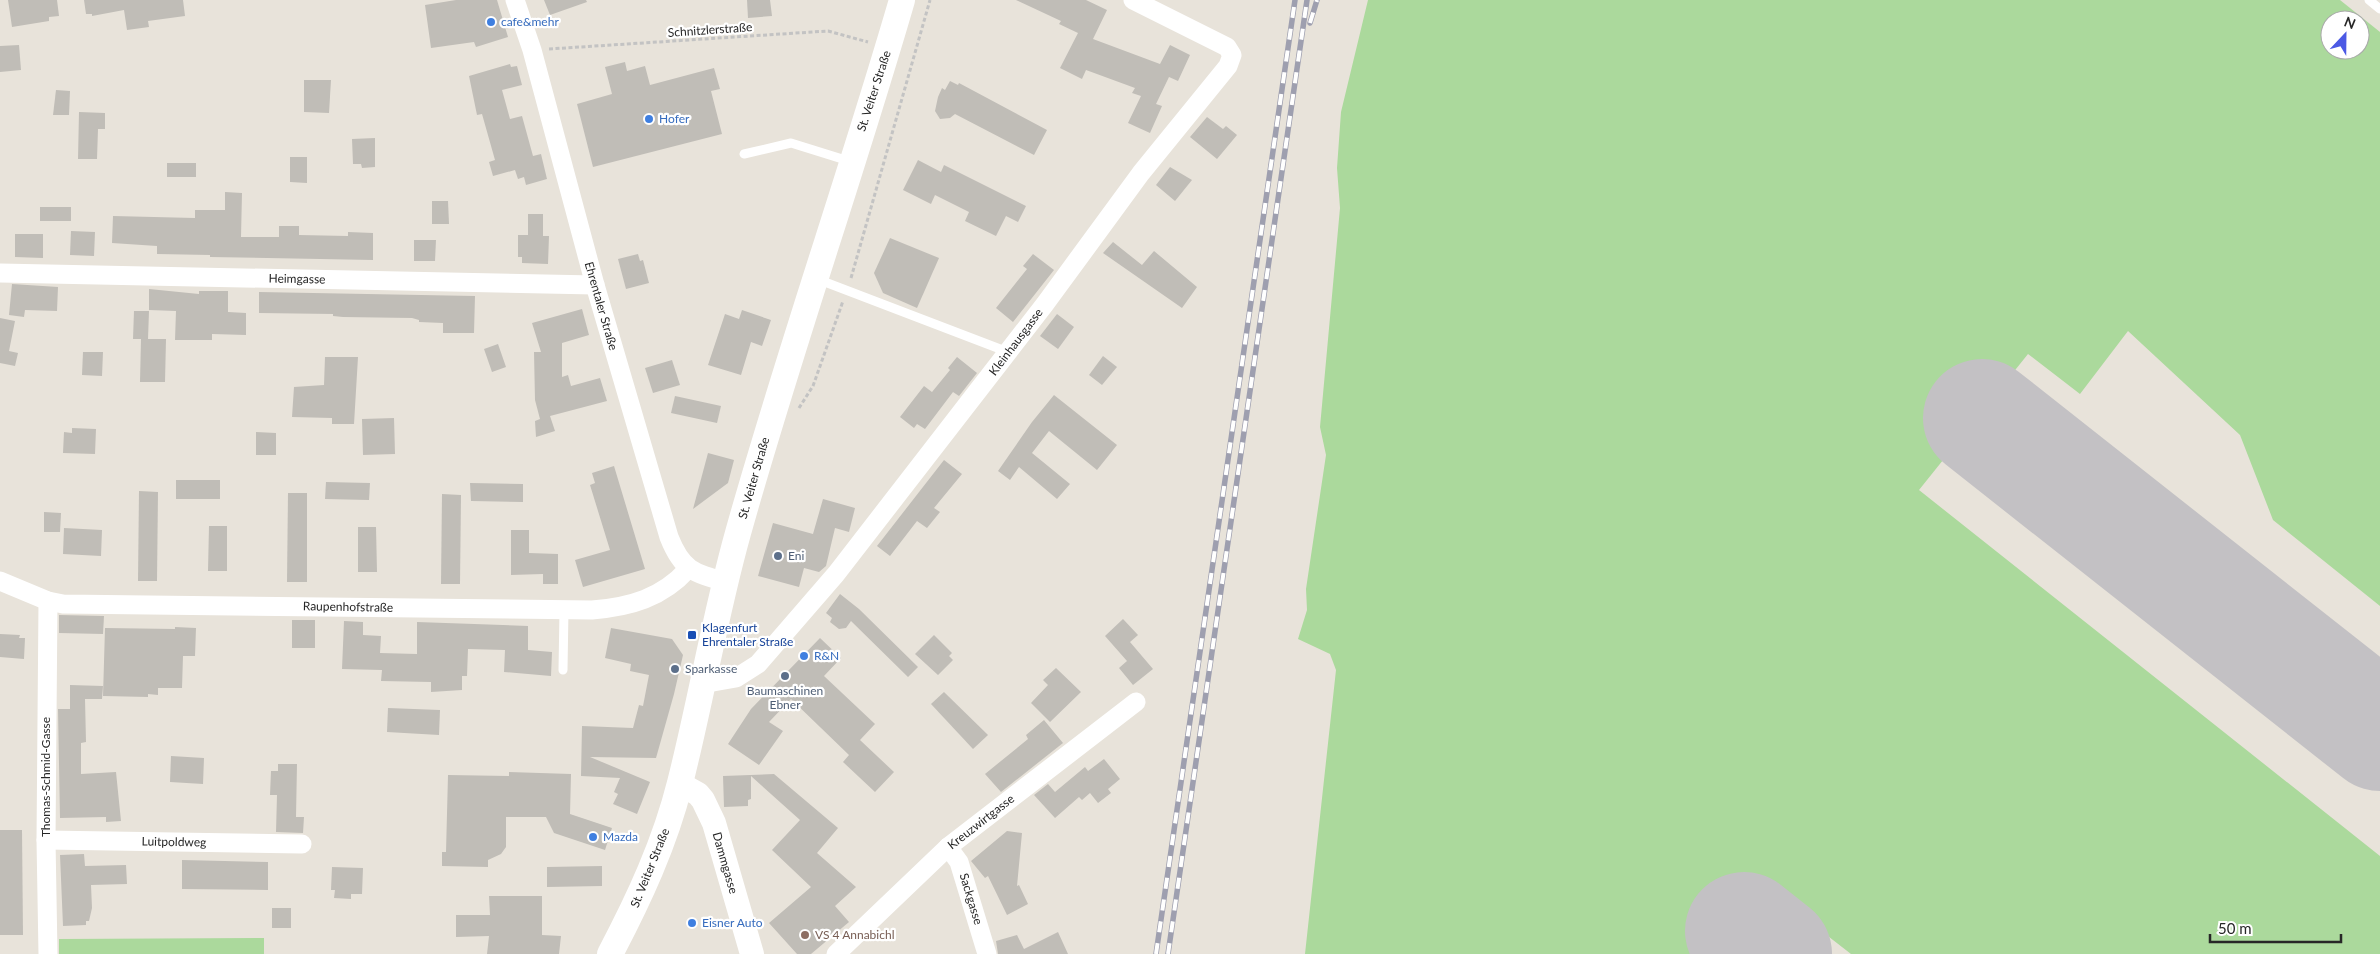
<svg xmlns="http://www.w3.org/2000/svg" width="2380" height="954" viewBox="0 0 2380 954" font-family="Lato,sans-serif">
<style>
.green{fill:#abd99c;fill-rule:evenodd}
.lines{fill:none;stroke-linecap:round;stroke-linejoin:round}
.runway{stroke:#c3c1c4;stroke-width:118}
.building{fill:#c0bdb7}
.path{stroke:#c3c3c3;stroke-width:3;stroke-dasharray:4 2.5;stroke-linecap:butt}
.service{stroke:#fff;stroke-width:9}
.minor{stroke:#fff;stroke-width:19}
.tertiary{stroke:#fff;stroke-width:24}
.secondary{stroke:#fff;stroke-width:26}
.rail-casing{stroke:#9e9faf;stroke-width:5.5}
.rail{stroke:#fff;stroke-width:4;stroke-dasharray:11;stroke-linecap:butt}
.shop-dot{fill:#3f7fe0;stroke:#fff;stroke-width:2}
.service-dot{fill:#5c6f8a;stroke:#fff;stroke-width:2}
.transit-dot{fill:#1a4fb4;stroke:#fff;stroke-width:2}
.education-dot{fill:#8d6e63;stroke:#fff;stroke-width:2}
.labels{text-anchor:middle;stroke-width:4.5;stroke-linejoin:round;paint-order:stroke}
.shop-label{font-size:12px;fill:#366cbe;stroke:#fff;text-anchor:start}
.street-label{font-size:12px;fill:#272727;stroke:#fff}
.service-label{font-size:12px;fill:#4e5e75;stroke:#fff;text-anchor:start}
.transit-label{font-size:12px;fill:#164399;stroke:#fff;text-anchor:start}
.education-label{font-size:12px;fill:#785e54;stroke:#fff;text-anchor:start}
</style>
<rect width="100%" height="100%" fill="#e8e3da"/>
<g class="green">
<path d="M1368 0H2340L2380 32V606L2273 520 2240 435 2128 331 2080 394 2028 354 1919 490 2380 856V954H1851L1756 880 1699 954H1305L1336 670 1330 654 1298 639 1307 610 1306 589 1326 455 1320 427 1340 208 1337 168 1341 112ZM2330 20H2360V50H2330Z"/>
<path d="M264 938V954H59V939Z"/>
</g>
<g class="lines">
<g class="runway">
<path d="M1982 418 2380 732"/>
<path d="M1744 931 1773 954"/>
</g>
</g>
<g class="building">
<path d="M8 0H57L59 16 49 17V21L12 27Z"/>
<path d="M84 0H183L185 16 148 21 149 27 127 30 124 10 92 16V14H86Z"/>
<path d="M456 0H497L508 37 476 47 474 42 431 48 425 5Z"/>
<path d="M544 0H586L587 2 550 15Z"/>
<path d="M747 0H770L772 16 748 18Z"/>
<path d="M1016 0H1086L1107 10 1093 39 1160 64 1170 45 1190 55 1178 81 1169 77 1156 104 1162 106 1150 133 1128 123 1141 96 1132 93 1135 88 1086 70 1082 79 1060 68 1078 33 1059 24 1061 21Z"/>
<path d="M19 45 21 70 0 72V46Z"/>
<path d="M625 62 627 71 645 66 650 85 714 68 720 89 711 91 722 134 593 167 577 104 612 94 605 67Z"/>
<path d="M510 64 511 67 517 66 522 85 502 90 510 119 522 116 533 156 541 154 547 179 526 185 524 177 518 179 515 170 493 176 489 162 495 160 482 114 477 115 469 76Z"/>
<path d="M304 80H331L329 113 304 112Z"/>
<path d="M950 81 958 85 959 83 1047 130 1034 155 955 114 950 118 940 119 935 111 938 97 942 88 945 90Z"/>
<path d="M56 90 70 91 69 115H53Z"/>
<path d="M79 112 105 113V129H98L97 159H78Z"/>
<path d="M1207 117 1223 129 1226 126 1237 135 1217 159 1190 137Z"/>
<path d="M375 138V167L362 168 361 164H353L352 139Z"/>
<path d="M290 157H307V183L290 182Z"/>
<path d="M918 160 941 172 944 165 1026 206 1018 222 1006 216 996 236 965 221 969 212 935 195 931 204 903 190Z"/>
<rect x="167" y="163" width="29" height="14"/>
<path d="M1170 167 1192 180 1175 201 1156 185Z"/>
<path d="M225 192 242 193 241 237H279V226H299V235L348 236V232L373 233V260L210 257V255L157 254V246L112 243 113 216 195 218V210H225Z"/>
<path d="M432 201H448L449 224H432Z"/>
<rect x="40" y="207" width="31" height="14"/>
<path d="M528 214H543V236H549L548 264 522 263V257H518V235H528Z"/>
<path d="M71 231 95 232 94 256 70 255Z"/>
<path d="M15 234H43V258L15 257Z"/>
<path d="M890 238 939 258 917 308 883 293 874 273Z"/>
<path d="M414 240H436L435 261H414Z"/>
<path d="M1113 242 1142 265 1154 251 1197 287 1182 308 1103 253Z"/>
<path d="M638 254 640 261 643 260 649 283 626 289 618 259Z"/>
<path d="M1033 254 1054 270 1013 322 996 308 1027 269 1023 266Z"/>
<path d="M12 284 58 287 57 311 25 310 24 317 9 315Z"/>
<path d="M149 289 199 294V291H228V312L246 313V335L212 334V340H175L176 311 149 310Z"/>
<path d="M259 292 475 296 474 333H443V323L419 322V320L412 318 343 317 333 316V314L259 313Z"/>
<path d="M582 309 589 335 562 343V377L568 375 571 386 600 378 607 401 550 416 555 431 536 437 535 421 540 419 535 400 534 352H541L532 323Z"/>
<path d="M742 310 771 320 762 346 751 342 741 375 708 365 725 314 739 319Z"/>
<path d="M134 311H149L148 339H133Z"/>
<path d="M1057 314 1074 327 1058 349 1040 336Z"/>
<path d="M0 318 15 321 9 351 18 353 15 366 0 363Z"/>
<path d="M141 339H166L165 382H140Z"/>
<path d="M498 344 506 367 492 372 484 349Z"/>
<path d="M83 352H103L102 376 82 375Z"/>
<path d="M1103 356 1117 367 1102 385 1089 375Z"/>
<path d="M325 357H358L354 424H332V418L292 417 294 387 324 385Z"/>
<path d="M957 357 977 373 959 396 953 392 925 429 917 424 914 428 900 417 924 386 932 392 950 370 948 368Z"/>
<path d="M672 360 680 385 653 393 645 368Z"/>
<path d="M1054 395 1117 445 1097 470 1049 431 1032 453 1070 484 1057 499 1019 467 1010 480 998 471 1032 422Z"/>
<path d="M675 396 721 406 717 423 671 413Z"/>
<path d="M394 418 395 454 363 455 362 419Z"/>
<path d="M72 428 96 429 95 454 63 453 64 432 72 433Z"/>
<path d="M256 432 276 433V455H256Z"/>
<path d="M708 453 734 460 728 483 693 509Z"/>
<path d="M944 460 962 474 934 508 940 512 927 528 917 521 890 556 877 546Z"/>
<path d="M614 466 645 569 583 587 575 560 610 550 590 485 595 483 592 473Z"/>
<rect x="176" y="480" width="44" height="19"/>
<path d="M326 482 370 483 369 500 325 499Z"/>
<path d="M470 483 523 484V502L471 501Z"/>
<path d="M139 491 158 492 157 581H138Z"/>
<path d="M288 493H307V582H287Z"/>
<path d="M442 494 461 495 460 584H441Z"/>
<path d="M823 499 855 508 849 532 835 528 826 566 819 572 804 568 799 587 758 576 773 523 813 534Z"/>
<path d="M44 512 61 513 60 532H44Z"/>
<path d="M209 526H227V571H208Z"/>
<path d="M358 527H376L377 572H358Z"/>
<path d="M64 528 102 530 101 556 63 554Z"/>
<path d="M511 530H529V553L558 554V584H543V574L511 575Z"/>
<path d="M840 594 859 609 918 667 908 677 851 621 846 628 839 629 830 622 832 618 826 613Z"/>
<path d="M59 615 104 616 103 634 59 633Z"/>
<path d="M1123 619 1138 635 1130 642 1153 669 1133 685 1119 668 1127 661 1105 636Z"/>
<rect x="292" y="620" width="23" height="28"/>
<path d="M344 621 363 622V635L381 636 380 653 417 654V622L528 626V650L552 652 551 676 504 672 505 650 468 649 467 676H462V690L431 692V682L381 681 382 670 342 669Z"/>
<path d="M175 627 196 628 195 656H183L182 688H158V695L148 694V697L103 696 105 628 175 629Z"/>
<path d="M611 628 672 639 683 655 674 694 656 758 590 757 650 782 637 814 613 804 618 794 614 792 620 778 581 776 582 726 633 728 639 705 643 706 649 675 630 671 631 664 605 658Z"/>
<path d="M0 634 20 635 19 638H25L24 659 0 657Z"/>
<path d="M934 635 952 653 949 656 953 660 938 675 915 654Z"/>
<path d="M820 638 841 658 824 676 875 724 860 740 894 772 875 792 843 762 849 755 791 699 769 722 783 731 759 765 728 744 751 709Z"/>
<path d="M1056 668 1081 692 1050 722 1031 703 1048 685 1043 680Z"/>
<path d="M70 685 103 686 102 699H85L86 742 81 743V774L116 772 121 821 106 822V817L60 818 58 709H70Z"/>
<path d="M944 692 988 735 973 749 931 704Z"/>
<path d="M388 708 440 710 439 735 387 732Z"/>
<path d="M1044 720 1063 743 1001 792 985 774 1028 739 1026 735Z"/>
<path d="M171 756 204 758 203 784 170 782Z"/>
<path d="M1104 759 1120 779 1108 789 1111 793 1098 803 1090 793 1082 800 1079 797 1055 818 1034 795 1048 784 1055 792 1085 767 1088 771Z"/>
<path d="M278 764H297L296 817H304L303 833 276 832 277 795H270L271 771H278Z"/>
<path d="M509 772 571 774 570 814 612 828 605 850 554 833 546 817H506V847L501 854 488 860V867L442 866V852H446L448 775 509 776Z"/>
<path d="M774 774 838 828 817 853 856 887 835 906 849 922 811 954H797L769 923 811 887 772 850 800 820 751 776V799L748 800V806L724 807 723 776Z"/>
<path d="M0 830H22L23 935H0Z"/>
<path d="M1007 831 1022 833 1017 886 1019 885 1028 904 1007 915 988 876 985 878 971 861Z"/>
<path d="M84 854 85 866 126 865 127 884 91 885 92 908 89 921H86V925L63 926 60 855Z"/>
<path d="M182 860 268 862V890L182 889Z"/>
<path d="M602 866V886L547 887V867Z"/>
<path d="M332 867 363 868 362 894H351V899L334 898 335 890H331Z"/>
<path d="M489 896H542V935L561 936 559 954H487L489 936 456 937V915H490Z"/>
<rect x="272" y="908" width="19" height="20"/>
<path d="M1058 932 1068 954H998L996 941 1017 935 1024 949Z"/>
</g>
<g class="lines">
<g class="path">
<path d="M549 49 828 31 868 42"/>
<path d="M851 278 930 0"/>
<path d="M799 408 813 386 843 301"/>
</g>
<g class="service">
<path d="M2369 0 2380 9"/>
<path d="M744 154 791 143 852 162"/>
<path d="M817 279 1008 352"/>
<path d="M563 670 564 610"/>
</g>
<g class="minor">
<path d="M515 0 532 50 595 285 669 537C682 570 693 573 726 582"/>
<path d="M0 273 595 285"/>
<path d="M0 581 48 601 63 604 592 610C630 607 662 598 688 569"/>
<path d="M702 684 736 678 758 664 836 574 1045 304 1141 173 1228 66 1232 55 1227 47 1133 0"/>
<path d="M46 840 302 844"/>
<path d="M948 847 959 862 987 954"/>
<path d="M48 954 46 840 48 601"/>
<path d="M836 954 948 847 1136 702"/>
</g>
<path class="tertiary" d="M680 784 698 794 703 800 714 823 752 954"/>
<path class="secondary" d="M610 954C639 899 665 843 680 783 701 700 715 615 738 533 788 354 850 179 902 0"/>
<g class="rail-casing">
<g id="rail">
<path d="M1310 23 1317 0"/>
<path d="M1156 954 1295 0"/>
<path d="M1168 954 1307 0"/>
</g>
</g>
<use href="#rail" class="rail"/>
</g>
<g class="shop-dot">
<circle cx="491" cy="22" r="5"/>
<circle cx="649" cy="119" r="5"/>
<circle cx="804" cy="656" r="5"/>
<circle cx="593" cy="837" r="5"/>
<circle cx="692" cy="923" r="5"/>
</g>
<g class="service-dot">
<circle cx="778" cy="556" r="5"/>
<circle cx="675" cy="669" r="5"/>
<circle cx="785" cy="676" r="5"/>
</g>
<rect class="transit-dot" x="687" y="630" width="10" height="10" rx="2.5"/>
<circle class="education-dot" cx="805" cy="935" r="5"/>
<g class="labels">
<g class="shop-label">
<text x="501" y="26">cafe&amp;mehr</text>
<text x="659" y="123">Hofer</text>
<text x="814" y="660">R&amp;N</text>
<text x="603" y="841">Mazda</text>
<text x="702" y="927">Eisner Auto</text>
</g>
<g class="street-label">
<text transform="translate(710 30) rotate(-4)" y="4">Schnitzlerstraße</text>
<text transform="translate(874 91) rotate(-72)" y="4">St. Veiter Straße</text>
<text transform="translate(297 279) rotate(1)" y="4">Heimgasse</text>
<text transform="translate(601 306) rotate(74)" y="4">Ehrentaler Straße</text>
<text transform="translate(1016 342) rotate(-53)" y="4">Kleinhausgasse</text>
<text transform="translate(754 478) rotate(-74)" y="4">St. Veiter Straße</text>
<text transform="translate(348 607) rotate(1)" y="4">Raupenhofstraße</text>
<text transform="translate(46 777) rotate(-90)" y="4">Thomas-Schmid-Gasse</text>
<text transform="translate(981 822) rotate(-38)" y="4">Kreuzwirtgasse</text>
<text transform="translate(174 842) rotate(1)" y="4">Luitpoldweg</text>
<text transform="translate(725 863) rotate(74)" y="4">Dammgasse</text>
<text transform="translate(650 868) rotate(-68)" y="4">St. Veiter Straße</text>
<text transform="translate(971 899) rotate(73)" y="4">Sackgasse</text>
</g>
<g class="service-label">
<text x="788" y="560">Eni</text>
<text x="685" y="673">Sparkasse</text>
<text x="785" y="695" text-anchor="middle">Baumaschinen<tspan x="785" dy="14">Ebner</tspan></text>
</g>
<g class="transit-label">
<text x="702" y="632">Klagenfurt<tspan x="702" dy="14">Ehrentaler Straße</tspan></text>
</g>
<g class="education-label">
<text x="815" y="939">VS 4 Annabichl</text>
</g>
</g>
<g transform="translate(2345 35) rotate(22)"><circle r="24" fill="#ffffff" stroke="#a9a9a9"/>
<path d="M0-4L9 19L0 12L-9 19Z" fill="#4b59e4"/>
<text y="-8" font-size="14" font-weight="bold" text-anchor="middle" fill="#272727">N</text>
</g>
<path d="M2210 934v8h131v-8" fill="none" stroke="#272727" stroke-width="2.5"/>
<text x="2218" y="934" font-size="15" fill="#272727" stroke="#ffffff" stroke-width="4" paint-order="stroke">50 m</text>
</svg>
